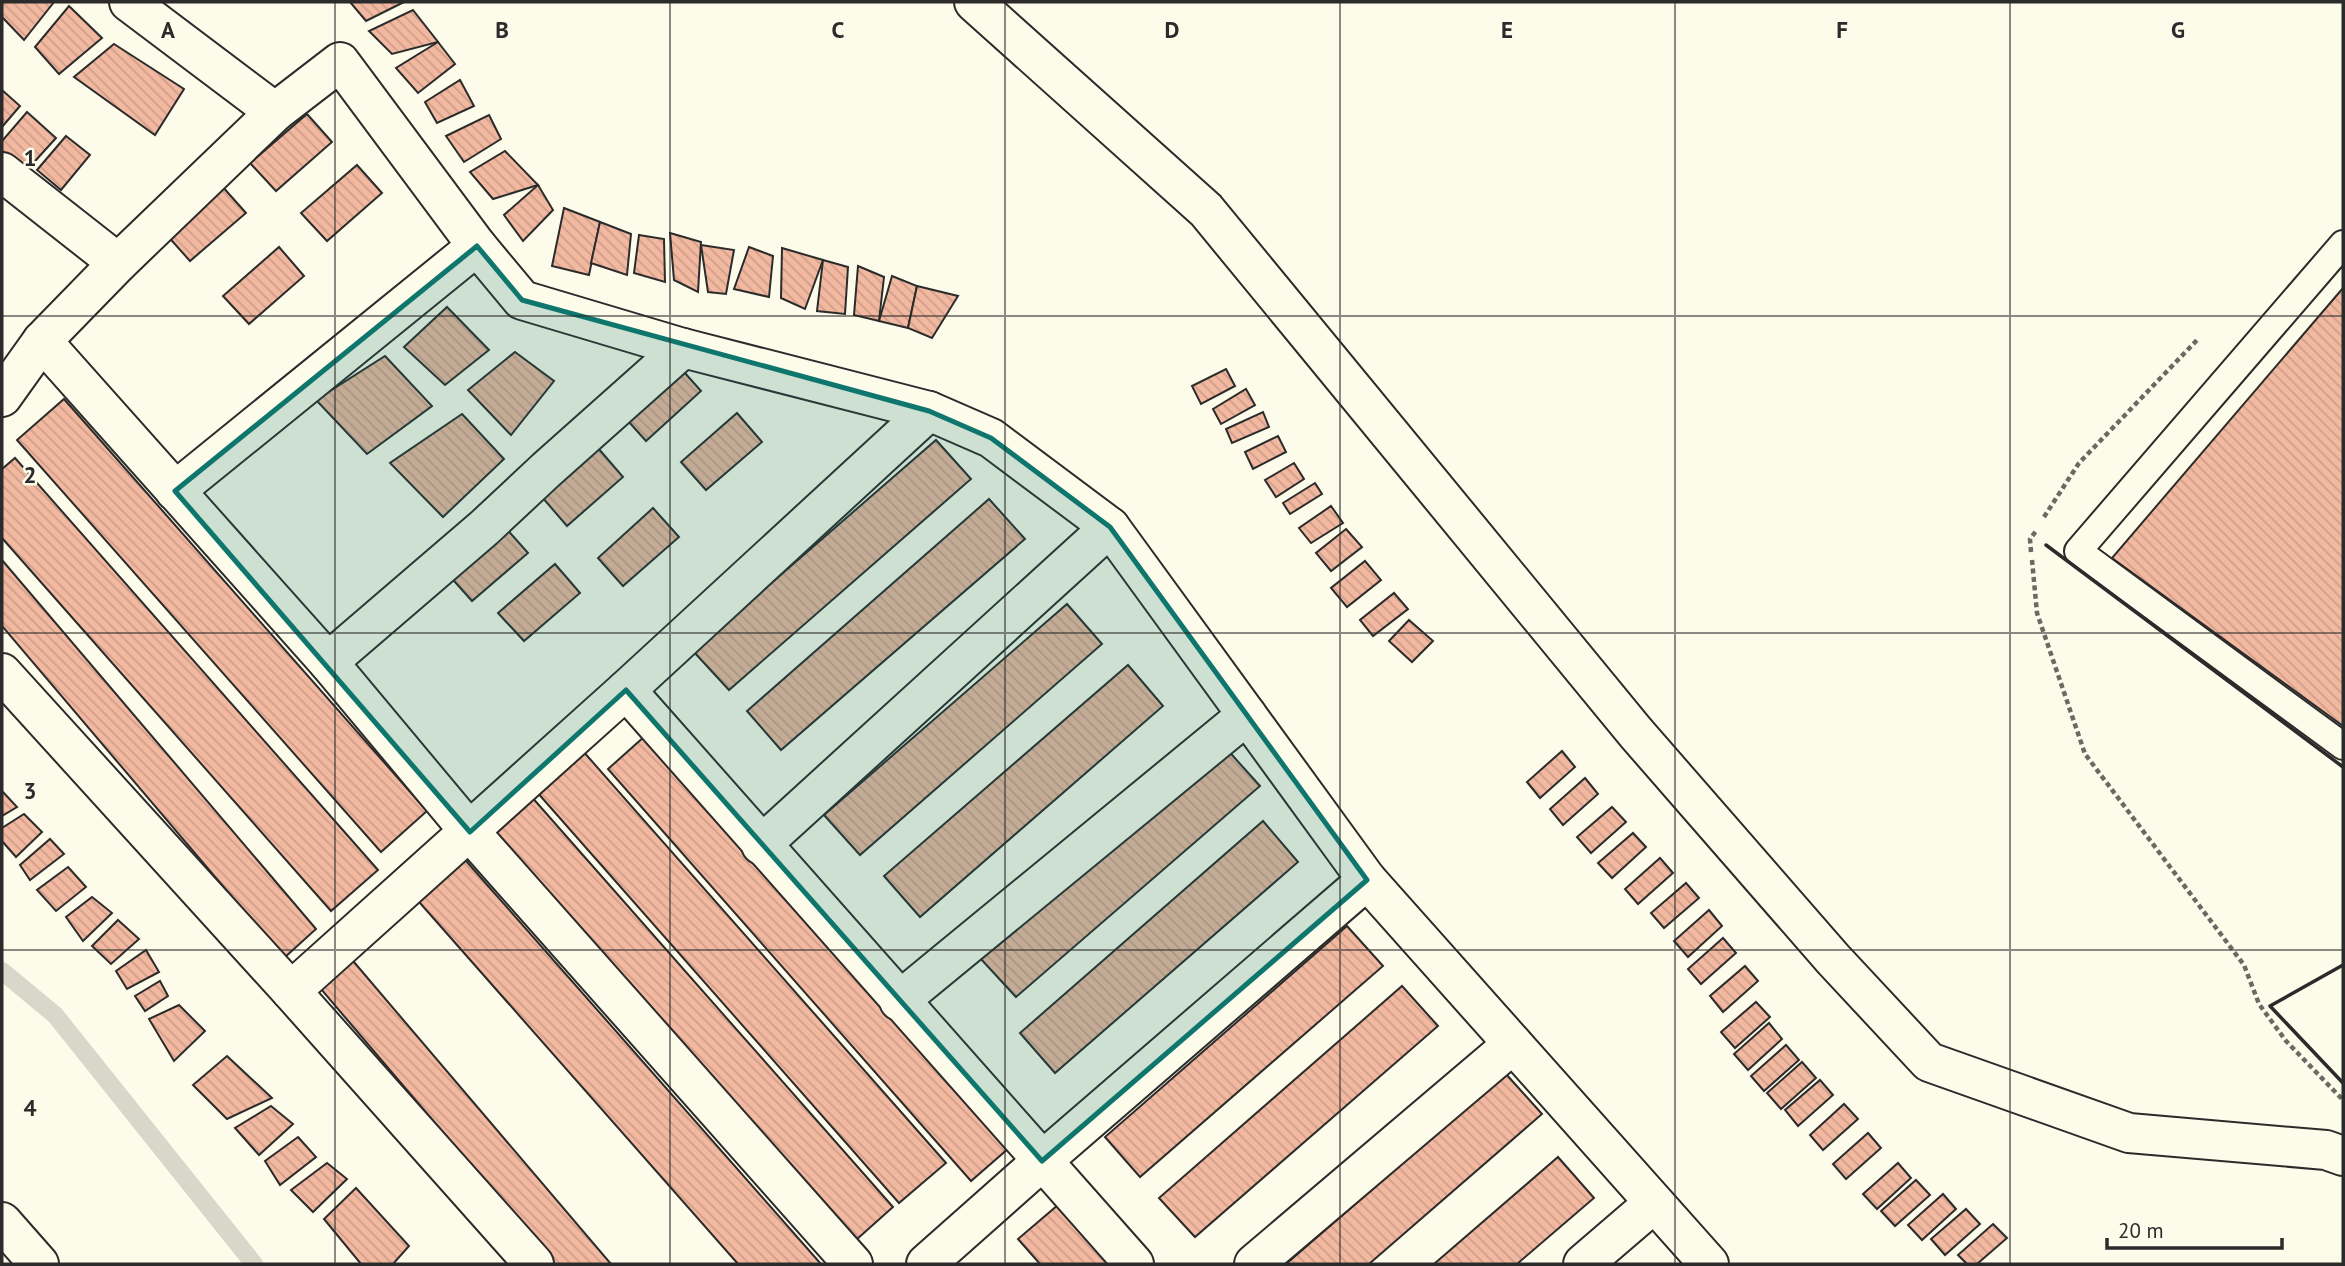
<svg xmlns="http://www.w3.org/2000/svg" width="2345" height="1266" viewBox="0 0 2345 1266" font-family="'PT Sans',sans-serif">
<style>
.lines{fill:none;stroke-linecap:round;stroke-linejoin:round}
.stream{stroke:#d8d7c9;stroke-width:18}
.building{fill:url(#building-back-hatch);stroke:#2b2b2b;stroke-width:2}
.lane-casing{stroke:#2b2b2b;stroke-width:30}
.street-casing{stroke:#2b2b2b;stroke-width:42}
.path{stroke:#6a6964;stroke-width:4.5;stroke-dasharray:5 3.5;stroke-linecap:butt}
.lane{stroke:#fdfbea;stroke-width:26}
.street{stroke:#fdfbea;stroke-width:38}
.wall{stroke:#2b2b2b;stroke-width:3.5}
.marked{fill:#0f766e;fill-opacity:0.2;stroke:#0f766e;stroke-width:5;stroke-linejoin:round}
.grid{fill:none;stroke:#2b2b2b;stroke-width:2;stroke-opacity:0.55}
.grid-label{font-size:23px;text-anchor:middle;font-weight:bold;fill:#2b2b2b;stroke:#fdfbea;stroke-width:5;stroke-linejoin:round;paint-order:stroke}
</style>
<defs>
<pattern id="building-back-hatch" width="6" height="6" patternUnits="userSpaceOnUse" patternTransform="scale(1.75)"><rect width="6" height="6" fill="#f2b8a0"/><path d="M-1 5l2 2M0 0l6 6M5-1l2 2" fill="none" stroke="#d09e8a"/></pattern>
</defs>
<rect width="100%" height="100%" fill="#fdfbea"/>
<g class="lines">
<path class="stream" d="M2 971 55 1015 254 1264"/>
</g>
<g class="building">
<path d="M2 2H54L24 40 2 17Z"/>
<path d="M350 2H404L366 21Z"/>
<path d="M69 6 102 38 59 74 35 47Z"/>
<path d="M413 10 438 42 392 54 369 31Z"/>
<path d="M438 42 455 64 418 93 396 68Z"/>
<path d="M114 44 184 89 155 135 74 77Z"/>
<path d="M460 80 474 106 437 123 425 102Z"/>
<path d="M2 90 20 106 2 127Z"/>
<path d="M27 112 56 138 26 171 2 151V141Z"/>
<path d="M307 114 332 142 276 191 250 163Z"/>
<path d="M489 115 501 139 464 162 446 136Z"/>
<path d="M66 136 90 155 61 190 37 170Z"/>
<path d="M505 151 538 185 493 199 470 172Z"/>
<path d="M357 165 382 193 327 241 301 213Z"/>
<path d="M221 185 246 213 190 261 165 233Z"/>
<path d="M538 185 553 210 523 241 504 215Z"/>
<path d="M564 208 600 222 589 275 552 266Z"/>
<path d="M600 222 631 234 627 275 591 263Z"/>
<path d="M670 233 701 242 698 292 674 280Z"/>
<path d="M639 235 664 239 665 282 634 273Z"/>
<path d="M701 245 734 250 726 294 708 292Z"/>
<path d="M279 247 304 276 249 324 223 296Z"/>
<path d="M749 247 773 256 769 297 734 289Z"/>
<path d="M782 248 823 260 805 309 781 298Z"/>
<path d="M823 260 848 267 845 314 817 311Z"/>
<path d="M858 266 884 277 879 321 854 315Z"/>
<path d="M892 276 917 286 908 328 879 321Z"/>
<path d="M917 286 958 296 932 338 908 328Z"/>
<path d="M2343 288V726L2112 558Z"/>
<path d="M447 307 489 350 445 385 404 347Z"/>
<path d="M515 352 554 381 511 435 468 390Z"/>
<path d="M385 356 432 406 367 454 316 400Z"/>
<path d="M676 363 701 391 646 441 620 412Z"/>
<path d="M1226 369 1235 386 1201 404 1192 386Z"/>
<path d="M1246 389 1255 405 1221 424 1213 409Z"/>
<path d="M64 399 427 811 381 852 17 440Z"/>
<path d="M1263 412 1269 427 1232 443 1226 429Z"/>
<path d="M737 413 762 442 706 490 681 462Z"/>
<path d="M462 414 504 459 443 517 390 463Z"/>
<path d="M1278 436 1286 452 1253 469 1245 452Z"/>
<path d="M936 440 971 479 729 690 693 651Z"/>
<path d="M598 448 623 477 567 526 542 497Z"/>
<path d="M15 458 378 870 331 911 2 538V469Z"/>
<path d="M1294 463 1304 479 1276 497 1265 480Z"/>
<path d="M1315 483 1322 494 1290 514 1283 503Z"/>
<path d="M989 499 1025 539 781 750 747 711Z"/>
<path d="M1331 506 1343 523 1311 543 1299 528Z"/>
<path d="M653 508 679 537 623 586 598 558Z"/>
<path d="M503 525 528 553 472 601 447 573Z"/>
<path d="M1346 529 1362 547 1331 571 1316 553Z"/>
<path d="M2 560 316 929 284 958 2 626Z"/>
<path d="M1365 561 1381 580 1347 607 1331 588Z"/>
<path d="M555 564 580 593 524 641 498 613Z"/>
<path d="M1394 593 1408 609 1373 636 1360 620Z"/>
<path d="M1067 604 1102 644 860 855 824 815Z"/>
<path d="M1409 620 1433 641 1412 662 1389 641Z"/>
<path d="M1128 665 1163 706 920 917 884 876Z"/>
<path d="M654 728 1017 1141 971 1181 608 769Z"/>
<path d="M1224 746 1260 786 1016 997 980 958Z"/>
<path d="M582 750 946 1163 899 1203 536 791Z"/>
<path d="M1562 751 1575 767 1540 798 1527 782Z"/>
<path d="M1585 778 1598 794 1563 825 1550 809Z"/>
<path d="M2 791 17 807 2 816Z"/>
<path d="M530 795 893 1207 847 1248 483 836Z"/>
<path d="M1612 807 1626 822 1591 853 1577 837Z"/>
<path d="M24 814 42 832 16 857 2 841V828Z"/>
<path d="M1263 821 1298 862 1055 1073 1020 1033Z"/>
<path d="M1633 833 1646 847 1612 878 1598 863Z"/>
<path d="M50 839 64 854 30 880 20 865Z"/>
<path d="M460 854 821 1264H738L413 895Z"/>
<path d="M1660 858 1673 873 1638 904 1625 889Z"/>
<path d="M68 867 86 887 56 911 37 890Z"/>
<path d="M1686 883 1699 898 1664 928 1651 913Z"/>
<path d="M92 897 112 913 83 941 66 917Z"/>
<path d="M1709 910 1722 926 1688 957 1674 941Z"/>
<path d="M118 920 139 939 111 964 92 946Z"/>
<path d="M1347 926 1383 966 1140 1177 1105 1137Z"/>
<path d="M1723 938 1736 953 1701 984 1688 969Z"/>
<path d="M146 950 159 972 127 989 116 971Z"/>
<path d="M348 955 611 1264H555L315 982Z"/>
<path d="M1745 966 1758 981 1723 1012 1710 996Z"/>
<path d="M160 981 168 996 145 1011 135 996Z"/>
<path d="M1402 986 1438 1026 1195 1237 1159 1198Z"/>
<path d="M1756 1002 1770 1017 1735 1048 1721 1032Z"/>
<path d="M179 1005 205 1031 174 1061 149 1019Z"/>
<path d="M1769 1023 1782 1039 1748 1070 1734 1054Z"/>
<path d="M1786 1045 1799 1060 1764 1091 1751 1076Z"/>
<path d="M227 1056 272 1098 227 1119 193 1085Z"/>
<path d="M1802 1062 1816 1078 1781 1109 1767 1093Z"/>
<path d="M1506 1074 1542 1114 1369 1264H1286Z"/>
<path d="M1820 1080 1833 1095 1798 1126 1785 1110Z"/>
<path d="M1844 1104 1858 1119 1823 1150 1810 1135Z"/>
<path d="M271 1106 293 1124 259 1155 235 1128Z"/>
<path d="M1868 1133 1881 1148 1846 1179 1833 1164Z"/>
<path d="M298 1137 316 1157 280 1185 265 1161Z"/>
<path d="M1558 1157 1594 1198 1517 1264H1434Z"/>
<path d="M327 1163 347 1179 313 1212 291 1190Z"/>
<path d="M1898 1163 1911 1178 1877 1209 1863 1194Z"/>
<path d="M1916 1180 1930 1195 1895 1226 1881 1211Z"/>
<path d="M356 1188 409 1246 393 1264H361L324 1219Z"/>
<path d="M1943 1194 1956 1209 1922 1240 1908 1225Z"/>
<path d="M1065 1199 1123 1264H1040L1018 1239Z"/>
<path d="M1966 1209 1980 1224 1945 1255 1931 1239Z"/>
<path d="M1993 1224 2007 1238 1977 1264H1967L1958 1255Z"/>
</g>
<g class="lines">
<g class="lane-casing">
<path id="lane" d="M2343 244 2078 551 2343 746"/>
</g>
<g class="street-casing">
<g id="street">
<path d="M129 2 275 112"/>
<path d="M974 2 1206 210 1636 733 1833 959 1929 1062 2129 1133 2326 1150 2343 1156"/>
<path d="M2 172 118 263"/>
<path d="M42 341 328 662 470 832 853 1264"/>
<path d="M2 397 42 341 118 263 275 112 340 62 477 246 522 300 683 348 929 411 991 438 1110 527 1367 880 1709 1264"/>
<path d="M175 491 477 246"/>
<path d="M328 662 484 528 546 470 683 348"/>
<path d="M2 673 291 991 534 1264"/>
<path d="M626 690 1134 1264"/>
<path d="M761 845 1110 527"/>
<path d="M291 991 626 690 929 411"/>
<path d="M899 1001 1247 715"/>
<path d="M2 1222 39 1264"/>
<path d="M926 1264 1042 1161 1367 880"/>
<path d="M1254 1264 1513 1044"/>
<path d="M1583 1264 1654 1203"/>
</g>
</g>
<g class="path">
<path d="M2044 517 2079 463 2198 339"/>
<path d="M2031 552 2030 539 2036 531"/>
<path d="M2032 560 2037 613 2085 754 2244 965 2259 1004 2286 1041 2343 1100"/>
</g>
<use href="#lane" class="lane"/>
<use href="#street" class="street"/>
<g class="wall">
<path d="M2046 545 2343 767"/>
<path d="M2343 965 2270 1006 2343 1083"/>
</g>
</g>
<path class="marked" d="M477 246 522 300 929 411 991 438 1110 527 1367 880 1042 1161 626 690 470 832 175 491Z"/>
<path class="grid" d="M335 2V1264M670 2V1264M1005 2V1264M1340 2V1264M1675 2V1264M2010 2V1264M2 316H2343M2 633H2343M2 950H2343"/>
<g class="grid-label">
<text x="168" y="38">A</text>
<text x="502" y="38">B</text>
<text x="838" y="38">C</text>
<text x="1172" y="38">D</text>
<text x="1507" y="38">E</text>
<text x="1842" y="38">F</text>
<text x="2178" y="38">G</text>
<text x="30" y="166">1</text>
<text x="30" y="483">2</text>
<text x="30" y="799">3</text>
<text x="30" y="1116">4</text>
</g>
<rect width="2345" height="1266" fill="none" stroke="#2b2b2b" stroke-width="7"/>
<path d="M2107 1238v10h175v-10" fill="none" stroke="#2b2b2b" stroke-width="3.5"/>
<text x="2118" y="1238" font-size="21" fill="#2b2b2b" stroke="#fdfbea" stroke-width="5" paint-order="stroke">20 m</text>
</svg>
